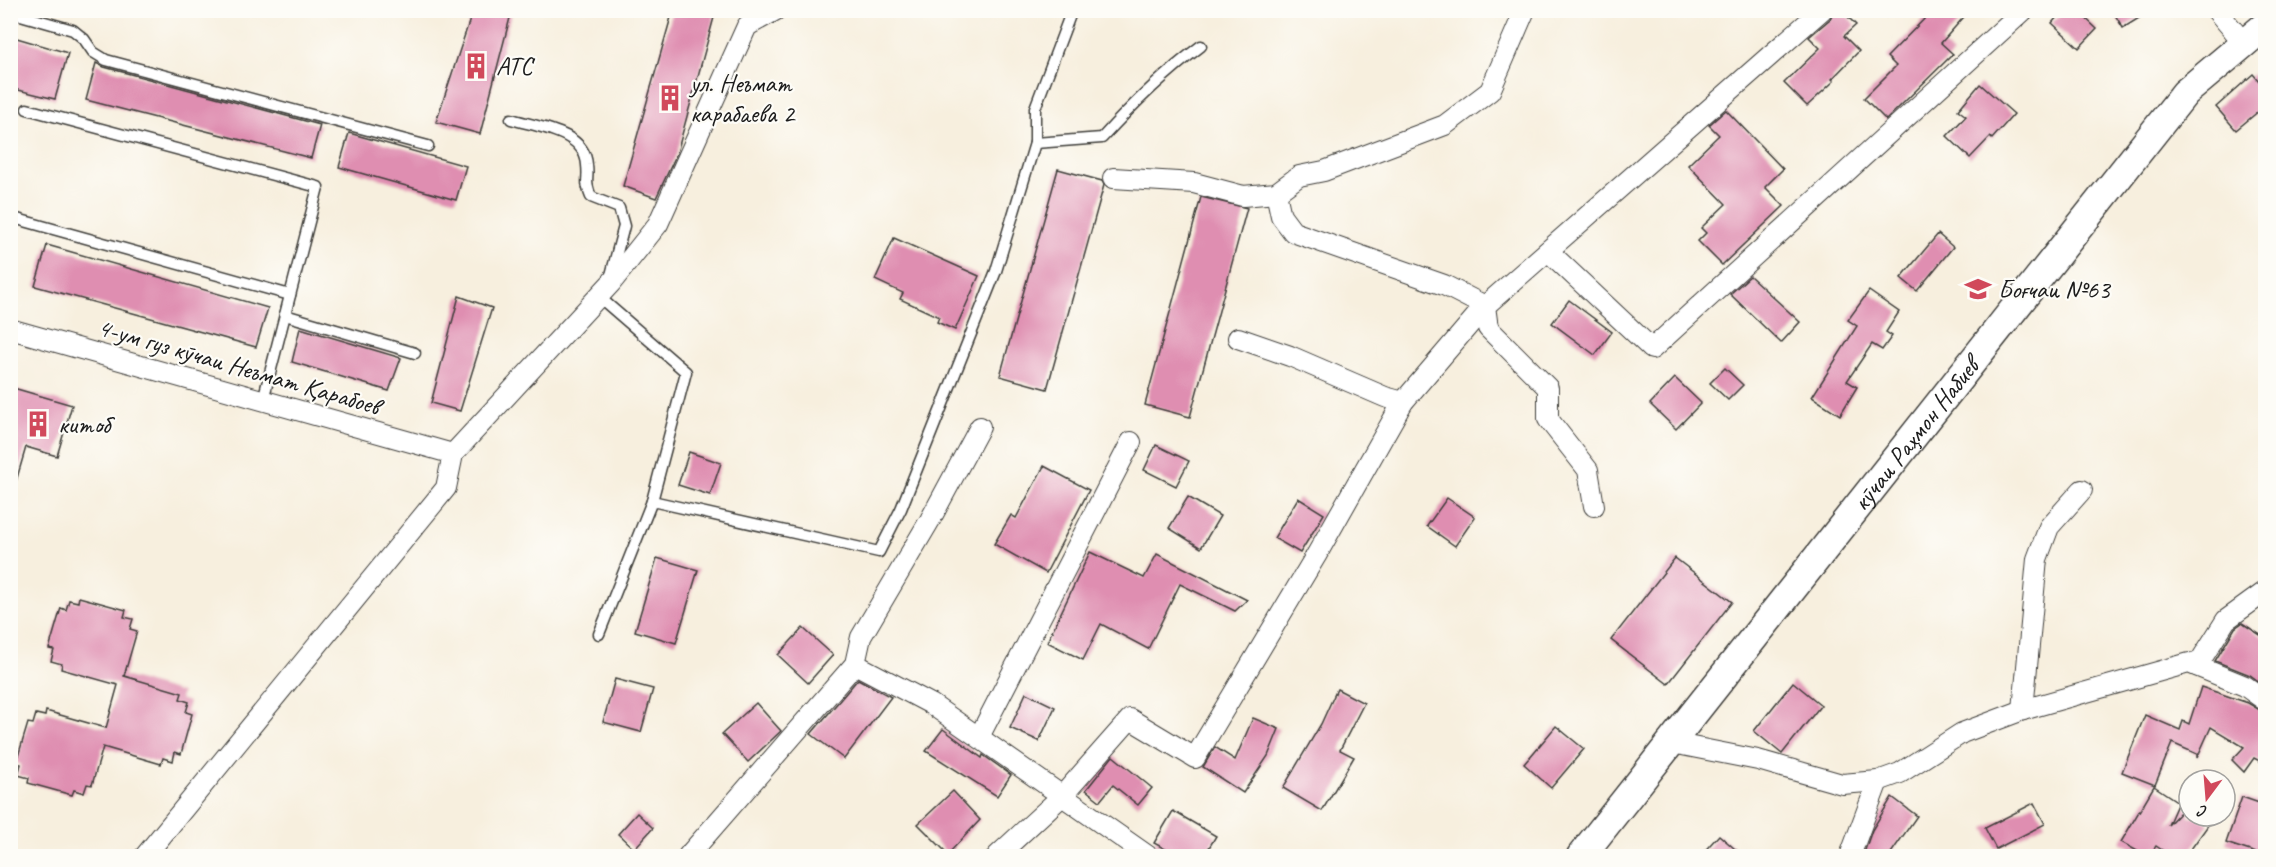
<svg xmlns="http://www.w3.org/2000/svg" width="2276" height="867" viewBox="0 0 2276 867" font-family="Caveat,sans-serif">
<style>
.building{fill:#df8eb1}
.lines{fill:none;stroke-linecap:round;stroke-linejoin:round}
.lane-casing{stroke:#3d3c39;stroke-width:13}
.street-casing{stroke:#3d3c39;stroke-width:22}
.secondary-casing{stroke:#3d3c39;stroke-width:31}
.lane{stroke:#fff;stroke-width:10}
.street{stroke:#fff;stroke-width:20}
.secondary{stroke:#fff;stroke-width:28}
.labels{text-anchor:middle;stroke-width:4.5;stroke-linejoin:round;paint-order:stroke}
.poi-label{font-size:26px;fill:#1c1c1c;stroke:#fdfcf7;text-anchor:start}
.street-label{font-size:26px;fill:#1c1c1c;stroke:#fdfcf7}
</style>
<rect width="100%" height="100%" fill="#fdfcf7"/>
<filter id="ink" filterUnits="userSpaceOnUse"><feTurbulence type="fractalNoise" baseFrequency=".0167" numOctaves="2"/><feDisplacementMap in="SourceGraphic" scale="12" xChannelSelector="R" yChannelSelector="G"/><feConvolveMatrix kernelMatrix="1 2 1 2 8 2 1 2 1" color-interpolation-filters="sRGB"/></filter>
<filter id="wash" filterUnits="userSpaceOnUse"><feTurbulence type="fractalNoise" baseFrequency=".008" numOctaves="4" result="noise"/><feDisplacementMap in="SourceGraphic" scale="24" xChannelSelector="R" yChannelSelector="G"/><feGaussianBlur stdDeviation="1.35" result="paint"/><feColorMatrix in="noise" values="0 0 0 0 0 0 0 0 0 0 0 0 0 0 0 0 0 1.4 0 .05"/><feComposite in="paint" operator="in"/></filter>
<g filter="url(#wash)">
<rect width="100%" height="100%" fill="#f7efde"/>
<g id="blocks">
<g class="building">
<path d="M473 10H512L480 134 436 122Z"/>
<path d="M673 10H716L677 153 656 198 623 186Z"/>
<path d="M1834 10H1841L1856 25 1844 36 1859 51 1832 79 1834 81 1807 106 1784 83 1820 48 1809 37 1830 19Z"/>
<path d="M1933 10H1970L1941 43 1953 54 1886 120 1864 98 1896 66 1887 57Z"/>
<path d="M2063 10H2077L2097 29 2079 48 2052 23Z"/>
<path d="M2112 10H2152L2123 28Z"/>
<path d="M10 36 68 53 55 99 10 88Z"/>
<path d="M96 63 104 67 320 125 311 158 86 100Z"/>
<path d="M2253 74 2265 88V106L2236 130 2216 107Z"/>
<path d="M1980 84 2014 114 1992 139 1990 137 1970 158 1947 136 1966 116 1958 110Z"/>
<path d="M1726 110 1783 169 1765 187 1784 206 1722 265 1698 241 1706 233 1701 228 1726 204 1688 165 1719 135 1709 125Z"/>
<path d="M349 133 466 166 456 200 339 167Z"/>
<path d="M1058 169 1102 181 1104 185 1047 389 1000 376Z"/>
<path d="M1201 197 1247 208 1190 417 1145 405Z"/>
<path d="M1938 234 1953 247 1917 291 1901 278Z"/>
<path d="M894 238 979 276 955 330 937 322 939 317 900 299 903 293 875 280Z"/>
<path d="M47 245 268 308 256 347 35 286Z"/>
<path d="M1750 276 1800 322 1781 343 1730 294Z"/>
<path d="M1869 291 1899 312 1886 332 1892 336 1882 350 1872 344 1847 381 1857 387 1840 415 1812 397 1857 326 1848 320Z"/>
<path d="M459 296 492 308 460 411 431 403Z"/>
<path d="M1569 300 1612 332 1595 355 1552 323Z"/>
<path d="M300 328 401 358 389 391 292 362Z"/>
<path d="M1725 368 1743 385 1728 400 1710 383Z"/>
<path d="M1675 378 1701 403 1676 429 1650 404Z"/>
<path d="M10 387 72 405 57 456 26 447 15 485 10 484Z"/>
<path d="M1156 445 1189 461 1176 486 1144 470Z"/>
<path d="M689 452 721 463 710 495 678 485Z"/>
<path d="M1044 466 1089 490 1046 573 994 544 1011 515 1016 518Z"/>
<path d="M1188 497 1220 516 1201 548 1169 528Z"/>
<path d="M1298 498 1324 514 1300 553 1274 538Z"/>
<path d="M1447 498 1475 517 1455 546 1427 526Z"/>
<path d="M1090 552 1144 578 1157 554 1247 600 1235 611 1180 584 1148 649 1101 624 1083 660 1047 642Z"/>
<path d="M657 558 698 570 676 643 635 631Z"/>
<path d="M1675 558 1732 602 1668 684 1611 640Z"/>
<path d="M79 597 126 610 124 617 133 619 130 629 137 631 124 676 182 693 180 699 189 702 186 712 192 714 181 754 175 752 173 761 163 758 161 764 103 747 92 785 87 784 84 793 74 790 72 795 28 783 29 778 18 775 21 764 16 763 28 723 33 724 36 714 45 716 46 711 106 728 118 685 61 669 62 664 51 661 54 650 49 649 61 608 66 610 69 600 78 602Z"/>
<path d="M2242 623 2265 638V686L2250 675 2215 661 2235 628Z"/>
<path d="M803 628 833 655 808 683 778 655Z"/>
<path d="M615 679 653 689 641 732 603 722Z"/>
<path d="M858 679 891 697 844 759 811 734Z"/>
<path d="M1793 682 1821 705 1782 754 1754 731Z"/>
<path d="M2201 687 2248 703 2265 713V764L2254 758 2244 772 2232 760 2244 747 2211 727 2197 758V754L2172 743 2155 785 2122 772 2145 715 2180 730 2183 721 2189 724Z"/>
<path d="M1337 689 1364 703 1340 750 1354 757 1322 811 1283 788 1321 724Z"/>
<path d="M1026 693 1055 707 1039 741 1010 728Z"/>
<path d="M756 703 781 731 748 762 722 734Z"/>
<path d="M1253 718 1279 729 1268 756 1243 793 1203 767 1215 747 1235 760Z"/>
<path d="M1556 726 1584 749 1551 788 1524 764Z"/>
<path d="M943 729 982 758 983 755 1011 775 997 796 926 751Z"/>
<path d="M1113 756 1152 788 1138 805 1113 785 1100 801 1086 790Z"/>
<path d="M2154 786 2178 802 2168 825 2185 807 2189 810V816H2198L2209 824 2186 856H2171L2156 846 2149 856H2146L2121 842Z"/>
<path d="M953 791 980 820 948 854 918 824Z"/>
<path d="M1892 797 1917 816 1889 856H1863L1872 830Z"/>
<path d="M2242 797 2265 805V835L2259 854 2226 843Z"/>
<path d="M2034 803 2045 824 1996 849 1985 828Z"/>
<path d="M1173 811 1216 836 1204 856H1178L1154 843Z"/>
<path d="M637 813 653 828 634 849 618 834Z"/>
<path d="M1719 835 1743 856H1700Z"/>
</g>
</g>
</g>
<g filter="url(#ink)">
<use href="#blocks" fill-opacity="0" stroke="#3d3c39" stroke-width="1.5"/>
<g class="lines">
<g class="lane-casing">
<g id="lane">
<path d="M10 12 73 30 84 39 93 52 106 60 428 146"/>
<path d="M27 109 318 187 263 400"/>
<path d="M511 119C537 127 585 131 587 165 589 181 584 179 591 197L619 208 624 226 610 279"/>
<path d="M1035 143V108L1072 10"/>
<path d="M10 217 290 295"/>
<path d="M598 296 686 372 652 501 599 634"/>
<path d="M285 315 415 353"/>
<path d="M652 501 879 552 901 509 996 271 1035 143 1102 138C1132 105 1165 73 1201 46"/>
</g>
</g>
<g class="street-casing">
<g id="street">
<path d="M2216 10 2244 43"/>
<path d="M1113 178 1194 183 1243 196 1276 193 1299 176 1324 171 1445 125 1490 91 1525 10"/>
<path d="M1276 193 1281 216 1293 232 1444 285 1485 306 1488 328 1548 388V419L1588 470 1594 506"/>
<path d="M1548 251 1652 349 2024 10"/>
<path d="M10 329 453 454"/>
<path d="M1238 338 1290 356 1385 397 1403 402"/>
<path d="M855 664 931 704 1148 856"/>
<path d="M2197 666 2226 620 2266 591"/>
<path d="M2023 710 2037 559 2049 527 2082 490"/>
<path d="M979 737 1131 442"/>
<path d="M1672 743 1758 760 1842 784 1878 781 1900 773 1962 733 2023 710 2189 663 2245 686 2266 701"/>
<path d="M145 856 446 488 453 454 611 283 658 224 747 26 776 10"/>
<path d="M688 856 855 664 861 637 930 520 980 427"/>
<path d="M997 856 1063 795 1130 719 1195 758 1317 554 1403 402 1485 306 1822 10"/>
<path d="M1850 856 1878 781"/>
</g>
</g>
<g class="secondary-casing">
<g id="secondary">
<path id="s1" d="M1581 856 2185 93 2266 25"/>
</g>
</g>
<use href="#lane" class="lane"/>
<use href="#street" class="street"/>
<use href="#secondary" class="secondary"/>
</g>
</g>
<defs>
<g id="building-bare" transform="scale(2.07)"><path d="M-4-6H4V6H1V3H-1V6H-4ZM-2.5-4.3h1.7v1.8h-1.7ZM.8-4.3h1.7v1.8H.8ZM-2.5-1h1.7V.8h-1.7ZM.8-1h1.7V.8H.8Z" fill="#d1495b" stroke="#fdfcf7" stroke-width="2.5" paint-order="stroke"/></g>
<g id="school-bare" transform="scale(2.07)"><path d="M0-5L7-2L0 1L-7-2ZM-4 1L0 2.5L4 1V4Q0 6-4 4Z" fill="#d1495b" stroke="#fdfcf7" stroke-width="2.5" paint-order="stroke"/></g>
</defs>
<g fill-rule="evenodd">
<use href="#building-bare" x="476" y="66"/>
<use href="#building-bare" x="670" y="98"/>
<use href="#school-bare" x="1978" y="289"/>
<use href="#building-bare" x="38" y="424"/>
</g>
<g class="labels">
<g class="poi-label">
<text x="496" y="75">АТС</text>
<text x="690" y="92">ул. Неъмат<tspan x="690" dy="30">карабаева 2</tspan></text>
<text x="1998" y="298">Боғчаи №63</text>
<text x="58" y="433">китоб</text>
</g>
<g class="street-label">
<text transform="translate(239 366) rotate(16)" y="9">4-ум гуз кӯчаи Неъмат Қарабоев</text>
<text dy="9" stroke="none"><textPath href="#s1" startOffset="538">кӯчаи Раҳмон Набиев</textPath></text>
</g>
</g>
<rect width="2276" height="867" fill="none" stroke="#fdfcf7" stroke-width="36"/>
<g transform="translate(2207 798) rotate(196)"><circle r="28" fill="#fdfcf7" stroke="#a3a29f" stroke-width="1.5"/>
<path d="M0-4.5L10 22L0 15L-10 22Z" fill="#d1495b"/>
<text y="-9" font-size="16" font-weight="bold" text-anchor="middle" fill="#1c1c1c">С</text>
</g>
</svg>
